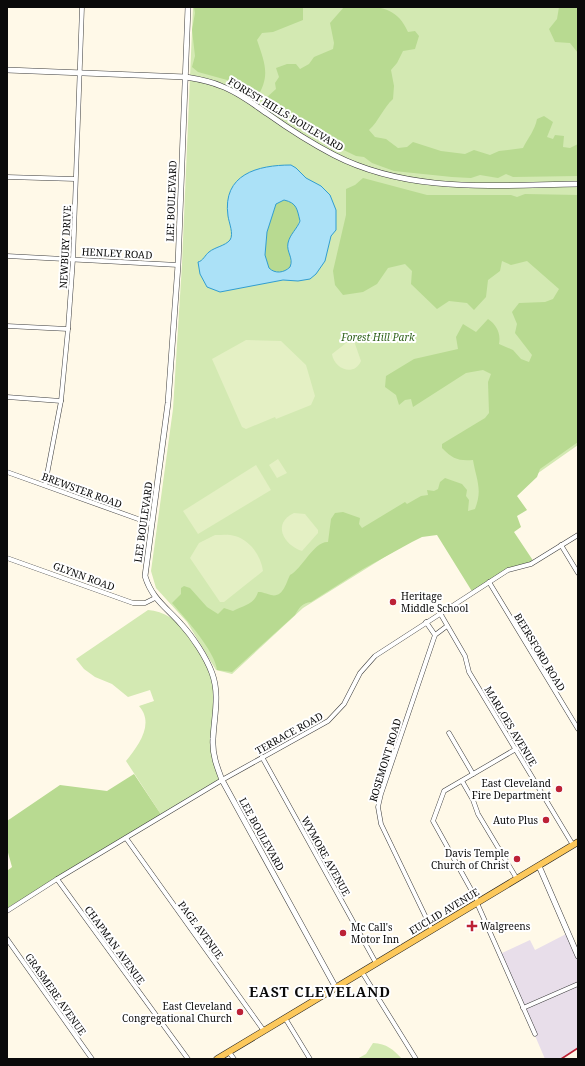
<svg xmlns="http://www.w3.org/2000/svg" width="585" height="1066" viewBox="0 0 585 1066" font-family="'Noto Serif',serif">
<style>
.industrial{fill:#e8deea}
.green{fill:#d3e9b2}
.forest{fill:#b8da91}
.pitch{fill:#e4f0c4}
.water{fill:#abe1f7;stroke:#319dd0;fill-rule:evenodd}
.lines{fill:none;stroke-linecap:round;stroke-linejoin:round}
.minor-casing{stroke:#3d3d3d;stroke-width:5}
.tertiary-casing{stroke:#3d3d3d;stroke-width:6}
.primary-casing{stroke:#1b1b1b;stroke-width:7}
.minor{stroke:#fff;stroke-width:4}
.tertiary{stroke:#fff;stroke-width:5}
.primary{stroke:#fcc85b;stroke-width:6}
.rail{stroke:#bc2135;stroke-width:1.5}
.poi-dot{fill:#bc2135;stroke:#fff;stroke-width:1.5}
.labels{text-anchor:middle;stroke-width:4;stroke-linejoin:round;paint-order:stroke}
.street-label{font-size:10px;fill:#0a0a0a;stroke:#fff}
.park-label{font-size:10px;font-style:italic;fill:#2f621b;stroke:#fff}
.poi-label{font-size:10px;fill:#0a0a0a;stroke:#fff;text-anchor:end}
.district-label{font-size:14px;font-weight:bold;letter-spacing:1px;fill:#0a0a0a;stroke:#fff}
</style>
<rect width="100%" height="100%" fill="#fff9e8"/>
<path class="industrial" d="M568 933 578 956V1048L561 1059H545L500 954 530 940 535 950Z"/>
<g class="green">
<path d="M193 7H578V445L483 512 441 532 420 535 303 608 232 674 216 670 187 622 156 588 151 571 173 409 182 264Z"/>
<path d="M148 610C179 611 207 653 214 681 218 695 211 722 213 739 214 752 219 767 222 780L162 816 126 761C138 746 155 724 139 706L154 701 150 690 128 697 112 684 95 677 84 669 76 659Z"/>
<path d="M373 1043C387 1044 393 1049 402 1059H357L366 1054Z"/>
</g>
<g class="forest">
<path d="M194 7H303V20L273 32 262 33 257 40C265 64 271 76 256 99L227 80 198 72 192 67 195 56 192 30 195 13Z"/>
<path d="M344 7C372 7 395 2 408 32L415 31 419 36 415 49 403 51 397 63 391 70 394 86 393 99C383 108 379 121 369 130L375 137 386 139 398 148 407 147 413 142 441 151 465 154 474 150 490 155 499 151 523 148C528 138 535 130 537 119L544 116 553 122 547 137 553 139 555 135 564 136 563 147 570 148 578 144V176L513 177 506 174 498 178 480 175 471 178 452 177 394 171 372 163 364 157 356 156 319 138 297 126 265 103 266 98 276 89 275 83 279 77 276 68 287 64H296L300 69 309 64 314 57 333 49 334 43 330 23Z"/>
<path d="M559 7H578V53L570 43 555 42 549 29 557 19Z"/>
<path d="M363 178 427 195H511L517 197 525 194 578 195V442L540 469 537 477 517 496 527 510 517 516 521 527 514 532 534 562 508 570 473 593 437 535 422 537 412 542 363 569 311 602C302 603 299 608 295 615L232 672 217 670C215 651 185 618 172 603L181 594V588L184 586 190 588 207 607 218 614 224 608 233 611C244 605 254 605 258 592 264 592 266 594 271 595 283 598 286 583 290 575 302 569 314 541 328 542L331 519 335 513 343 512 360 518 359 524 362 528 405 502 407 504 421 496 428 495 427 490 434 491 438 489 440 482 445 478 462 484 467 490 466 496 469 500 468 511 475 509C483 489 476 479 473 460 458 461 453 459 442 448V444L485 418 489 413 488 382 491 374 483 370 466 373 413 407 411 399 405 400 399 405 396 395 385 387 386 376 414 359 458 349 456 337 463 324 476 332 488 319C497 325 501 334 499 344L513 350 521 359 529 362 532 355 515 333 517 324 512 312 519 303 545 302 553 299 559 289 527 261 511 265 502 261 500 271 488 280 486 297 474 310 467 303 449 301 437 309 411 284 412 271 405 264 388 268 377 284 363 292 343 295 335 285 333 271 346 215V189L355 185Z"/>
<path d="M284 200C315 208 290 233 290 252 289 257 292 262 290 267 284 273 275 274 269 268L265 255 267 232 276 204Z"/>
<path d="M134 774 162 816 7 908V871L12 867 7 849V821L60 785 107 791Z"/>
</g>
<g class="pitch">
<path d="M246 340 281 341 306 365 315 396 311 405 276 419 275 417 246 429 242 427 212 359Z"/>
<path d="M350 340 354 341 361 361C354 377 334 369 332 354Z"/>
<path d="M278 459 287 473 277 478 269 465Z"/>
<path d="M256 465 271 490 198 534 183 511Z"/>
<path d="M294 513 305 514 318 530V533L302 551C283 545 272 523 294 513Z"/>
<path d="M215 535C221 535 229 534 235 536 250 540 261 556 263 571L224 602H220L190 558 199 543Z"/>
</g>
<path class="water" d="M291 165 296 168 306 178 321 186 330 195 336 210V230L331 236 325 261 316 274 310 279 298 281 283 280 220 292 207 287 200 274 198 262C203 261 205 255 209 252 215 247 225 246 230 240 234 234 229 223 228 216 222 174 258 165 291 165ZM284 200C297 203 297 209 300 221 297 229 290 234 288 243 286 252 294 258 290 267 284 273 275 274 269 268L265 255 267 232 276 204Z"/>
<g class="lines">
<g class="minor-casing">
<g id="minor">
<path d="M7 177 75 179"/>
<path d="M7 256 178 265"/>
<path d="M7 326 68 329"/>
<path d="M7 397 61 401"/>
<path d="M7 472 152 524"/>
<path d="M45 485 61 401 68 329 73 259 82 7"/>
<path d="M561 545 578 573"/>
<path d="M7 558 133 603H145L155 598"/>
<path d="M489 582 578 729"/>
<path d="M440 613 465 656 469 672 573 845"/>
<path d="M426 622 435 635"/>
<path d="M449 733 473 774"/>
<path d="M262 757 376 963"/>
<path d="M462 781 473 800 478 814 517 879"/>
<path d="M126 838 264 1031"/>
<path d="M57 879 188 1059"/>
<path d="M478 902 433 821 444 791 516 749"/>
<path d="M477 903 535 1034"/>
<path d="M7 911 57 879 222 780 328 721 344 704 360 673 375 656 508 570 531 564 578 535"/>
<path d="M432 930 381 824 378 807 381 794 435 635 447 626"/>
<path d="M7 939 92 1059"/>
<path d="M362 972 416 1059"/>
<path d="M523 1008 578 984"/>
<path d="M285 1018 310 1059"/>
<path d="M229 1052 234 1059"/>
</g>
</g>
<g class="tertiary-casing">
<g id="tertiary">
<path d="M188 7 178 265 168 403 145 576C152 599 166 607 181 624 193 637 206 657 212 673 220 695 214 716 213 739 212 754 217 767 222 780L336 988"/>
<path d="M7 70 186 77C198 79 210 81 221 86 238 92 253 104 268 114 289 129 311 143 334 155 410 194 496 185 578 184"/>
<path d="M539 866 578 956"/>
</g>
</g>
<g class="primary-casing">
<path id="primary" d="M217 1059 578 842"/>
</g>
<use href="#minor" class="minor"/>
<use href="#tertiary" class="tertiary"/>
<use href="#primary" class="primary"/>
<path class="rail" d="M561 1059 578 1048"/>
</g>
<g class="poi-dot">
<circle cx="393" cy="602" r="4"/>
<circle cx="559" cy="789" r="4"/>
<circle cx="546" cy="820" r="4"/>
<circle cx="517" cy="859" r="4"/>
<path d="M470 920h4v4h4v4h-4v4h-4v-4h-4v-4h4z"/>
<circle cx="343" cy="933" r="4"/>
<circle cx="240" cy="1012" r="4"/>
</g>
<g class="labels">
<g class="street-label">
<text transform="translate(286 114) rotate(31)" y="4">FOREST HILLS BOULEVARD</text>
<text transform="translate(171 201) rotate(-88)" y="4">LEE BOULEVARD</text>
<text transform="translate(65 247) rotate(-87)" y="4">NEWBURY DRIVE</text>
<text transform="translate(117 253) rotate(3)" y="4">HENLEY ROAD</text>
<text transform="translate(82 490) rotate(20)" y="4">BREWSTER ROAD</text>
<text transform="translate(143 522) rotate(-82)" y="4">LEE BOULEVARD</text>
<text transform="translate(84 576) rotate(20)" y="4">GLYNN ROAD</text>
<text transform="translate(540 652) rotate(59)" y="4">BEERSFORD ROAD</text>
<text transform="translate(511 726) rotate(59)" y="4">MARLOES AVENUE</text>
<text transform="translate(289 733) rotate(-29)" y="4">TERRACE ROAD</text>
<text transform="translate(385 760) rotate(-73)" y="4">ROSEMONT ROAD</text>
<text transform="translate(262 834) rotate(61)" y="4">LEE BOULEVARD</text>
<text transform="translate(326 856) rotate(61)" y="4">WYMORE AVENUE</text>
<text transform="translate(444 911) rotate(-31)" y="4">EUCLID AVENUE</text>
<text transform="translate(201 930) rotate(54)" y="4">PAGE AVENUE</text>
<text transform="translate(115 945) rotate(54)" y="4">CHAPMAN AVENUE</text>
<text transform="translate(56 994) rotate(55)" y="4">GRASMERE AVENUE</text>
</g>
<g class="park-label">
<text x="378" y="341">Forest Hill Park</text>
</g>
<g class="poi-label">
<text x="401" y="600" text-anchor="start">Heritage<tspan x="401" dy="12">Middle School</tspan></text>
<text x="551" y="787">East Cleveland<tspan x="551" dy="12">Fire Department</tspan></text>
<text x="538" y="824">Auto Plus</text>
<text x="509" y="857">Davis Temple<tspan x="509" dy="12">Church of Christ</tspan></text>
<text x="480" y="930" text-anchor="start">Walgreens</text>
<text x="351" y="931" text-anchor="start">Mc Call's<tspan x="351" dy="12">Motor Inn</tspan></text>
<text x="232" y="1010">East Cleveland<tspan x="232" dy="12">Congregational Church</tspan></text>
</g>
<g class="district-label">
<text x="320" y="997">EAST CLEVELAND</text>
</g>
</g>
<rect width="585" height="1066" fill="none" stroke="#0a0a0a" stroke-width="16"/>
</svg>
